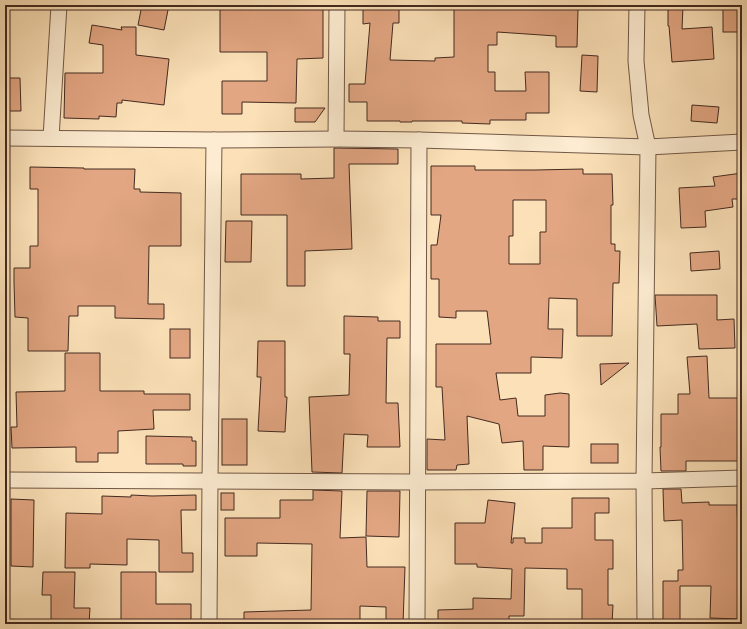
<svg xmlns="http://www.w3.org/2000/svg" width="747" height="629" viewBox="0 0 747 629" font-family="'Sorts Mill Goudy',serif">
<style>
.building{fill:#e2a682;stroke:#432a20;fill-rule:evenodd}
.lines{fill:none;stroke-linecap:round;stroke-linejoin:round}
.minor-casing{stroke:#715846;stroke-width:17}
.minor{stroke:#fdecd1;stroke-width:15}
</style>
<rect width="100%" height="100%" fill="#fce1b8"/>
<filter id="stains"><feTurbulence type="fractalNoise" baseFrequency=".005" numOctaves="4"/><feColorMatrix values="0 0 0 0 .2 0 0 0 0 .09 0 0 0 0 .02 0 0 0 .5 -.17"/></filter>
<radialGradient id="worn" r=".72"><stop offset=".6" stop-color="#630" stop-opacity="0"/><stop offset="1" stop-color="#630" stop-opacity=".3"/></radialGradient>
<g class="building">
<path d="M142 5H169L164 30 138 25Z"/>
<path d="M220 5H323V58L297 59 296 103 242 102V114H222V81H267V52H220Z"/>
<path d="M363 5H399V23H393L390 60 435 61V58L454 57V5H547V9H578L577 47H556V36L497 32V45H488V72H495V91H526L525 72H549V113H526V120H490V124L462 123V121H412V122H400V121H367V102H349V84H365L370 23 363 24Z"/>
<rect x="723" y="5" width="19" height="27"/>
<path d="M668 6H683L682 29 712 27 714 59 672 62 669 26H668Z"/>
<path d="M92 25 122 30 121 27H136V55L169 59 164 105 122 100V103H117L116 117 99 116V119L64 118 65 73H103V45L89 43Z"/>
<path d="M582 55 598 56 597 92 580 91Z"/>
<path d="M5 78H20L21 111H5Z"/>
<path d="M692 105 719 107 717 123 691 121Z"/>
<path d="M295 108H325L315 122H295Z"/>
<path d="M334 148 398 149V164H349L352 249 305 251V286H287V215H241V174H301V179L334 178Z"/>
<path d="M431 166H475V170H535L583 169V174H612L613 205H611V244H615V251H620L619 283H613L612 336H577V299L549 298 548 329H563L562 358 531 357V373H496L500 400 516 398 518 416H545V395L560 393 569 394V447L543 446V470H524L523 441 502 443 499 424 467 416 469 464 457 465 456 470H427V439L445 440 442 387H436V344H491L487 311H456V318L439 317V279H431V245H437L441 215H431ZM513 200H546V232H540V264H509V236H513Z"/>
<path d="M30 167 84 168V169H135L134 189H140V192L181 193V246H149L148 304H164V319L115 318V306H78V316H69L68 351H28V318L15 317 14 282V268H30V246H38V189H30Z"/>
<path d="M742 173V199H732L733 207 705 211 706 227 681 228 679 188 715 186 713 177Z"/>
<path d="M226 221H252L251 262H225Z"/>
<path d="M719 251 720 269 691 271 690 253Z"/>
<path d="M655 295H717V320L734 319 735 348 699 349 697 324 657 326Z"/>
<path d="M344 316 378 317V321H400V338H387L386 403H398L400 447H367L368 435 344 434 342 473 312 472 309 397 349 395 350 354H344Z"/>
<rect x="170" y="329" width="20" height="29"/>
<path d="M258 341H285V397H287L285 432 258 431 261 377H257Z"/>
<path d="M65 353H100V391H144V394H190V410H153L154 429 118 431V453H98V462H76V447L12 448 11 427H17L16 392 65 391Z"/>
<path d="M707 356 709 398H742V461H686V471H661L660 447H661V414H678V394H690L687 357Z"/>
<path d="M629 363 601 385 600 364Z"/>
<rect x="222" y="419" width="25" height="46"/>
<path d="M146 436 192 437V441H196V466H183V464H146Z"/>
<rect x="591" y="444" width="27" height="19"/>
<path d="M663 489H681L682 503 709 502V505H737L738 539H741V571H742V619L710 618 711 586H680V623H663V581H678V570H683L682 520 664 521Z"/>
<path d="M313 490 342 491 340 538 366 537 367 567H405L403 624H386V607L360 606V624H244V612L311 610 312 544 257 543V556H225V518H280V500H313Z"/>
<path d="M367 491H400L399 537 366 536Z"/>
<rect x="221" y="493" width="13" height="17"/>
<path d="M131 495 152 496 196 495V510H181L182 553H193V572H159V540L127 539V565L90 564V568H65L66 513 102 514V496L131 497Z"/>
<path d="M572 498H609V513H595V540H613V569H608V605H613L612 624H582V589H567V569L525 568 524 616H509V624H438V610L473 609V598L511 599 512 569 477 567V564H455V523H485L488 500 515 503 511 543H513V538H525V543H542V528H572Z"/>
<path d="M11 499 34 500 33 567 11 566Z"/>
<path d="M43 572H75L74 608H90L89 624H51V595H42Z"/>
<path d="M121 572H156V604H191V624H121Z"/>
</g>
<g class="lines">
<g class="minor-casing">
<g id="minor">
<path d="M637 5 636 61 641 115 648 147 644 481 645 624"/>
<path d="M5 138 214 140 336 139 419 140 648 147 742 142"/>
<path d="M51 138 59 5"/>
<path d="M336 139 337 5"/>
<path d="M5 480 418 482 644 481 742 478"/>
<path d="M209 624 210 480 214 140"/>
<path d="M417 624 419 140"/>
</g>
</g>
<use href="#minor" class="minor"/>
</g>
<rect width="747" height="629" fill="none" stroke="#fce1b8" stroke-width="20"/>
<rect x="6" y="6" width="735" height="617" fill="none" stroke="#432a20" stroke-width="2"/>
<rect x="10" y="10" width="727" height="609" fill="none" stroke="#432a20"/>
<rect width="100%" height="100%" filter="url(#stains)"/>
<rect width="100%" height="100%" fill="url(#worn)"/>
</svg>
